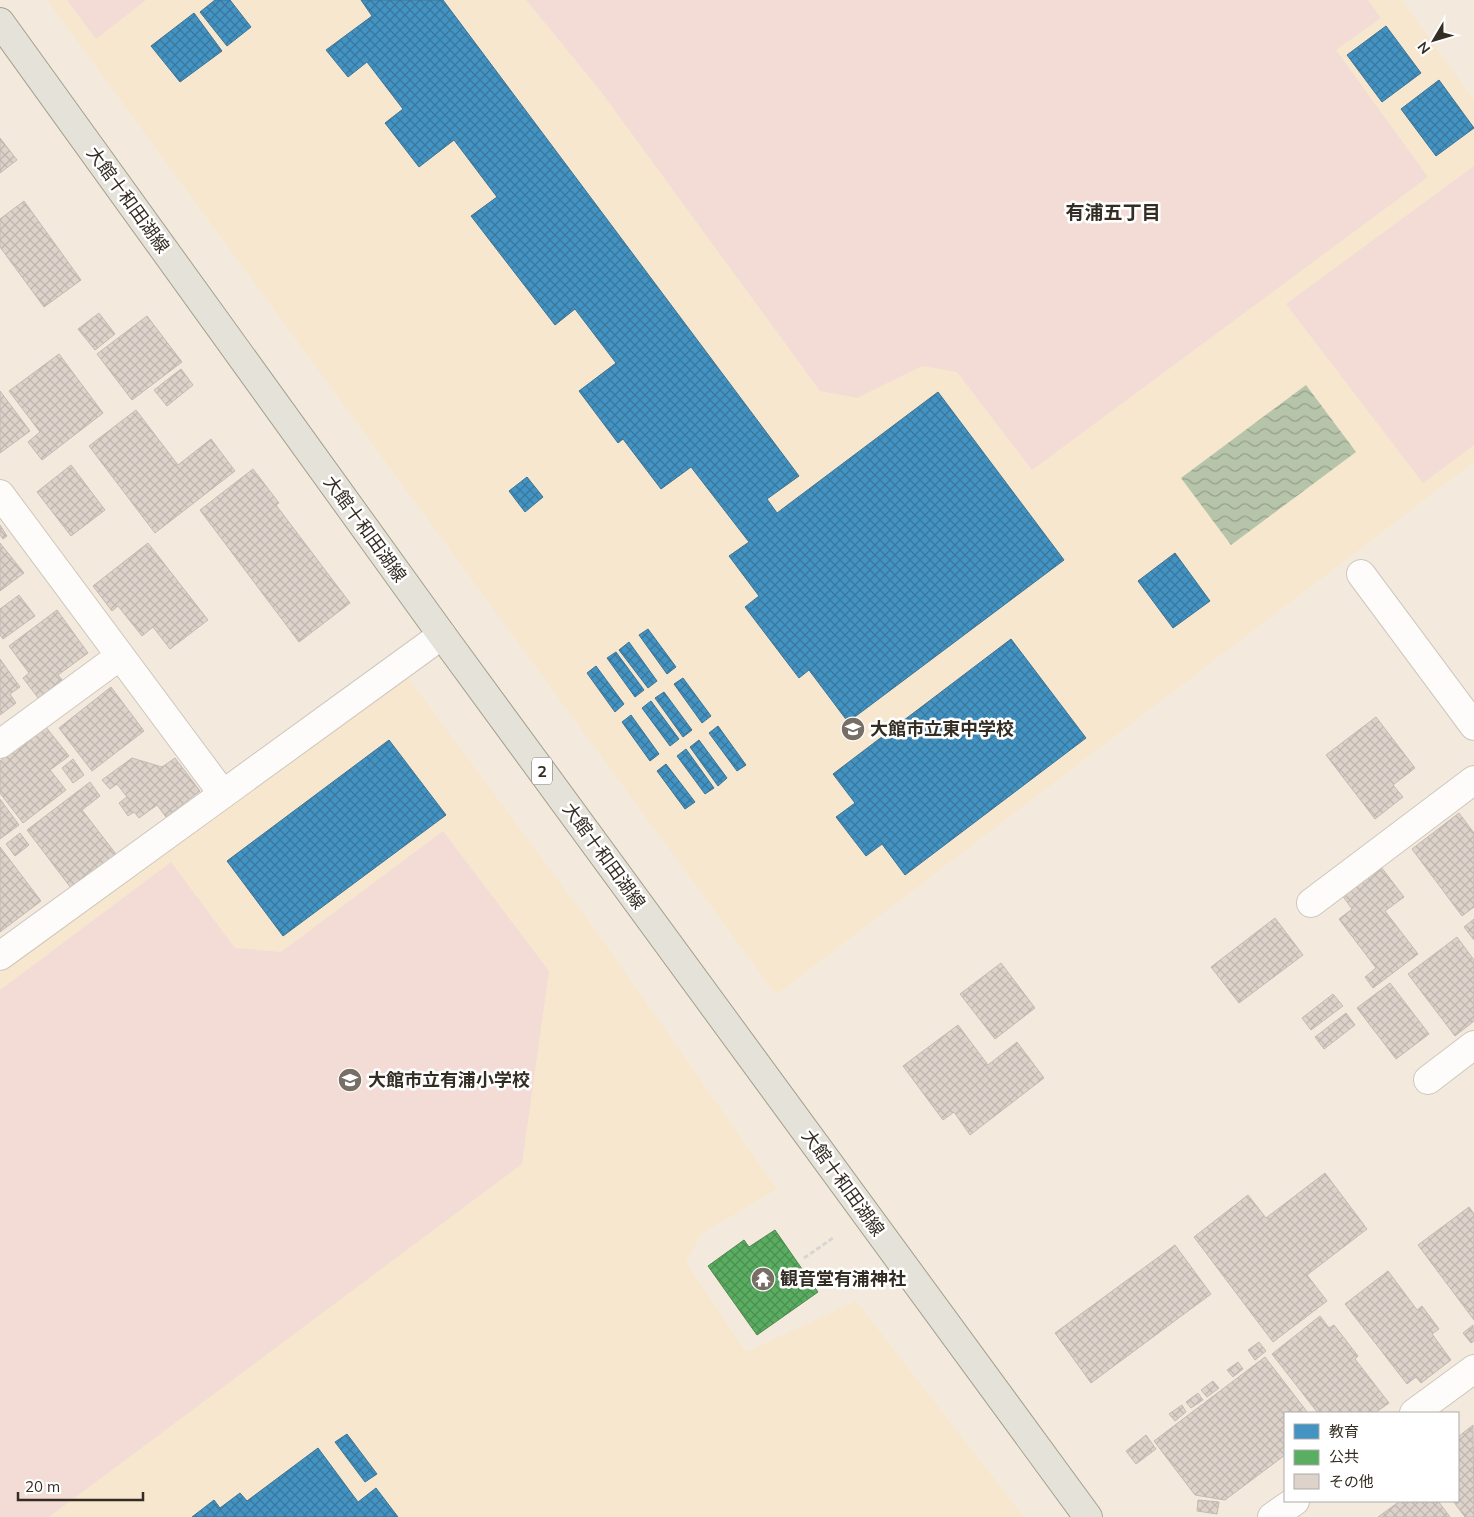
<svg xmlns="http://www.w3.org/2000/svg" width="1474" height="1517" viewBox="0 0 1474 1517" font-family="Mulish,'Noto Sans JP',sans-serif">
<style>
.built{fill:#f7e7cf}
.green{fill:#f4dcd6}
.water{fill:url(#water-waves)}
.schools{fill:url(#schools-cross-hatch);stroke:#3e7493}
.public{fill:url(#public-cross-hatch);stroke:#4f874f}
.building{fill:url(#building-cross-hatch);stroke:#c4bab2}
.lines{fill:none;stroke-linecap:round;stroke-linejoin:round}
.minor-casing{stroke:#cec7bc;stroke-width:30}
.primary-casing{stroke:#a49f8d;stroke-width:30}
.path{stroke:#d9d6d2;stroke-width:3;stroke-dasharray:5 2.5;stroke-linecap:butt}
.minor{stroke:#fdfcfa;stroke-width:28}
.primary{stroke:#e4e2d9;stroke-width:28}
.labels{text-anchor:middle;stroke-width:5;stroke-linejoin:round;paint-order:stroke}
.shield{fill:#fff;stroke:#716c66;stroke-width:1}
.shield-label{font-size:16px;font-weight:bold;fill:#342d24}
.street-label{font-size:18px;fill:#342d24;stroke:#fff}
.poi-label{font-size:18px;font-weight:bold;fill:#342d24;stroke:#fff;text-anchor:start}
.neighbourhood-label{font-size:19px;font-weight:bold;fill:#342d24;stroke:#fff}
</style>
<defs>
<pattern id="water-waves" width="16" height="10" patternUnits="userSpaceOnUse" patternTransform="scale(1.25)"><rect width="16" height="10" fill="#b6c4aa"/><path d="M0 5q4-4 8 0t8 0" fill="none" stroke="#95a08a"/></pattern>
<pattern id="schools-cross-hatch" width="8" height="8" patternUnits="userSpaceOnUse" patternTransform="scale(1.25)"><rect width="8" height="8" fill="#4393c3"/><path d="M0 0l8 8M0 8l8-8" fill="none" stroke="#39789e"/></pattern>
<pattern id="public-cross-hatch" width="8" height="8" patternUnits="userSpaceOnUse" patternTransform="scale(1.25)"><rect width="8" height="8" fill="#5aae61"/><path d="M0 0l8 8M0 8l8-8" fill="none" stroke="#4b8e50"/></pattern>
<pattern id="building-cross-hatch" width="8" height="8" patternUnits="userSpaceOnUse" patternTransform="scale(1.25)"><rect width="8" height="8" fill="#ddd3cb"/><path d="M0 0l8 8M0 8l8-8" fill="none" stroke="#beb5ae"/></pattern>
</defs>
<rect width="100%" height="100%" fill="#f3eadd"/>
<g class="built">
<path d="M47 0H1402L1474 100V462L776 995Z"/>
<path d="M406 675 599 935 777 1189 701 1234 686 1262 746 1352 856 1301 1024 1517H0V972Z"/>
</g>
<g class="green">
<path d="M67 0H146L96 39Z"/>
<path d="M526 0H1368L1381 18 1336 50 1428 177 1032 470 957 372 922 366 857 398 820 391 599 89Z"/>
<path d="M1474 166V445L1423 483 1286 304Z"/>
<path d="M443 831 549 971 522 1164 49 1517H0V990L171 862 235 948 281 952Z"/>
</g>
<path class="water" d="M1306 385 1356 452 1231 545 1181 478Z"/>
<g class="schools">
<path d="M215 0H230L251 27 227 46 200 12Z"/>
<path d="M361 0H443L799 476 767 499 777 513 938 392 1064 560 848 722 809 670 799 678 745 607 759 596 729 556 749 542 691 467 661 489 623 439 618 443 579 391 616 363 575 309 555 325 471 216 497 197 454 140 419 167 385 123 403 109 367 62 348 77 326 50 372 16Z"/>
<path d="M194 13 222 51 180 82 151 46Z"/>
<path d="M1386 26 1421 73 1382 102 1347 55Z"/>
<path d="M1439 80 1474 128 1436 156 1401 109Z"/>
<path d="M527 477 543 497 525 512 509 491Z"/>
<path d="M1175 553 1210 601 1173 628 1138 581Z"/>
<path d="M648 629 676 667 667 674 639 635Z"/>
<path d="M1011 639 1086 738 905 875 882 844 866 856 836 817 855 803 833 774Z"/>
<path d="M629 642 657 681 648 688 619 650Z"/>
<path d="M616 652 644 690 635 697 607 658Z"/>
<path d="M596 666 624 704 615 712 587 673Z"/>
<path d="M683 678 711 716 702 723 674 684Z"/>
<path d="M664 692 692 730 683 737 655 698Z"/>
<path d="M651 701 679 739 670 746 642 708Z"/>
<path d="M631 715 659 754 650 761 622 722Z"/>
<path d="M718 726 746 765 737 771 709 733Z"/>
<path d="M389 740 446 815 283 936 227 861Z"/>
<path d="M699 740 727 778 718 786 690 747Z"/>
<path d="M686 749 714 788 705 794 677 756Z"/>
<path d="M666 764 695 802 685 809 657 771Z"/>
<path d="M347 1434 377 1474 365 1482 335 1442Z"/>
<path d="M318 1448 358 1502 376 1488 398 1517H192L214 1500 220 1508 240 1493 247 1501Z"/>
</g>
<path class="public" d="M775 1230 818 1292 757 1335 708 1266 744 1240 749 1247Z"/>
<g class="building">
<path d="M0 138 17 160 0 173Z"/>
<path d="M24 201 81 280 44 307 0 247V219Z"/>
<path d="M99 313 115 334 95 350 78 329Z"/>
<path d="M147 316 182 362 132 400 97 354Z"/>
<path d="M59 354 103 413 42 460 28 442 40 432 9 391Z"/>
<path d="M181 369 193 385 167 406 154 390Z"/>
<path d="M0 391 30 431 0 453Z"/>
<path d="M136 410 178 465 211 439 235 471 155 533 89 446Z"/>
<path d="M71 465 105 510 71 536 37 492Z"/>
<path d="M253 469 279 503 276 505 350 603 299 642 200 510Z"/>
<path d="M0 525 7 536 3 539 0 535Z"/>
<path d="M0 543 24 573 0 591Z"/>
<path d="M148 543 208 620 170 649 153 627 142 636 118 606 112 611 93 586Z"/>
<path d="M19 595 35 616 3 639 0 635V609Z"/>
<path d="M57 610 88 653 58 675 63 681 39 699 23 678 29 673 9 646Z"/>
<path d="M0 659 20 687 10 694 16 703 0 715Z"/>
<path d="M111 687 144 731 92 771 59 728Z"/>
<path d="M1376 717 1415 768 1393 785 1403 797 1375 819 1326 755Z"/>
<path d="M45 726 69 756 50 770 66 790 23 823 0 793V761Z"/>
<path d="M132 758 162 767 175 758 200 791 166 817 157 805 139 818 134 812 128 816 119 803 127 797 117 784 110 789 102 780Z"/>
<path d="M73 759 84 775 73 783 62 768Z"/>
<path d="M90 782 100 796 82 810 116 854 71 888 27 830Z"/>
<path d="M0 799 19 825 0 839Z"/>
<path d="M1459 813 1474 833V907L1462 916 1412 849Z"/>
<path d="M20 833 29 845 15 856 6 844Z"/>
<path d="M0 847 41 901 0 932Z"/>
<path d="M1381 867 1404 897 1385 911 1418 954 1373 988 1365 977 1376 968 1339 919 1352 909 1337 888Z"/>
<path d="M1275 918 1303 955 1239 1003 1211 967Z"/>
<path d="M1474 919V940L1464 927Z"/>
<path d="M1457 937 1474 960V1021L1455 1036 1408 974Z"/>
<path d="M1001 963 1035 1008 995 1039 960 994Z"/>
<path d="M1390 983 1429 1034 1396 1059 1357 1008Z"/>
<path d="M1333 994 1343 1006 1311 1030 1302 1018Z"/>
<path d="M1346 1013 1355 1025 1324 1049 1315 1037Z"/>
<path d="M958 1025 988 1065 1017 1042 1044 1078 970 1135 954 1112 943 1120 903 1066Z"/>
<path d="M1325 1173 1367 1229 1307 1275 1327 1301 1273 1342 1194 1237 1248 1195 1266 1218Z"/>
<path d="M1469 1207 1474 1214V1320L1418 1245Z"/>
<path d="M1175 1245 1211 1294 1091 1383 1055 1333Z"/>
<path d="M1388 1271 1417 1310 1422 1306 1439 1329 1432 1334 1451 1360 1421 1383 1416 1377 1407 1384 1345 1304Z"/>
<path d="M1320 1316 1329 1328 1334 1325 1358 1356 1355 1359 1389 1403 1375 1413H1318L1272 1354Z"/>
<path d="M1473 1325 1474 1341 1471 1343 1463 1333Z"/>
<path d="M1259 1342 1266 1351 1255 1360 1248 1350Z"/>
<path d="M1265 1357 1308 1413H1285V1455L1225 1500 1195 1495 1154 1441Z"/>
<path d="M1238 1362 1243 1369 1233 1377 1227 1370Z"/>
<path d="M1213 1381 1219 1388 1207 1397 1201 1390Z"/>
<path d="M1198 1393 1203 1400 1191 1408 1186 1402Z"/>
<path d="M1182 1405 1186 1412 1175 1421 1169 1414Z"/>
<path d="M1473 1425 1474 1517H1465L1453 1501H1458V1437Z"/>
<path d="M1146 1435 1156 1449 1136 1464 1126 1451Z"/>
<path d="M1198 1500 1219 1502 1217 1514 1197 1511Z"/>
<path d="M1400 1501H1438L1450 1517H1378Z"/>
</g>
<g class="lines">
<g class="minor-casing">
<g id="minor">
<path d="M0 494 223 794"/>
<path d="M1361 574 1474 726"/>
<path d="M0 744 120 656"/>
<path d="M1311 903 1474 780"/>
<path d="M0 956 442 635"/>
<path d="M1428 1080 1474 1045"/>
<path d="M1414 1413 1474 1369"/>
<path d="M1272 1517 1295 1501"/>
</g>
</g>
<g class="primary-casing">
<path id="primary" d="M0 22 442 635 1088 1517"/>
</g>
<path class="path" d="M804 1258 833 1238"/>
<use href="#minor" class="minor"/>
<use href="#primary" class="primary"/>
</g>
<defs>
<g id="school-disc" transform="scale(1.25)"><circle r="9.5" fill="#776f65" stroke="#fff"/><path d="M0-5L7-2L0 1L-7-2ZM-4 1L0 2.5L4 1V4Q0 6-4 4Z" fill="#fff"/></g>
<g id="temple-disc" transform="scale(1.25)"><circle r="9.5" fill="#776f65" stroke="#fff"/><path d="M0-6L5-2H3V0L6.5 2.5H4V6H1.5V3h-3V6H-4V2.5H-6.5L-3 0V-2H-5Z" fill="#fff"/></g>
</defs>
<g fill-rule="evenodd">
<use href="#school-disc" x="853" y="729"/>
<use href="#school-disc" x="350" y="1080"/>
<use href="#temple-disc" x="763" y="1279"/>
</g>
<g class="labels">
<rect class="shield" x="532" y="757.5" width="20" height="27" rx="4"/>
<g class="shield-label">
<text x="542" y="777">2</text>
</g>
<g class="street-label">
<text transform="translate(128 200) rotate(54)" y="6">大館十和田湖線</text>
<text transform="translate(365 529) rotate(54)" y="6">大館十和田湖線</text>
<text transform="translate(604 856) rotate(54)" y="6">大館十和田湖線</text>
<text transform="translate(843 1183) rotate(54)" y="6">大館十和田湖線</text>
</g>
<g class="poi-label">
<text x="870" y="735">大館市立東中学校</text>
<text x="368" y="1086">大館市立有浦小学校</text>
<text x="780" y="1285">観音堂有浦神社</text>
</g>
<g class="neighbourhood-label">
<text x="1113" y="219">有浦五丁目</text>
</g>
</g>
<rect x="1284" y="1412" width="175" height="90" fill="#ffffff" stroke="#aeaba7"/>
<rect x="1294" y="1424" width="25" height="15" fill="#4393c3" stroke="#aeaba7"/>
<text x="1329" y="1437" font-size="15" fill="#342d24">教育</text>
<rect x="1294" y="1450" width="25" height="15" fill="#5aae61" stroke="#aeaba7"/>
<text x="1329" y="1462" font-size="15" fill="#342d24">公共</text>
<rect x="1294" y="1474" width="25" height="15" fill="#ddd3cb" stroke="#aeaba7"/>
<text x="1329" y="1487" font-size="15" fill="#342d24">その他</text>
<g transform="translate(1434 40) rotate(232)" stroke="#ffffff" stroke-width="4" paint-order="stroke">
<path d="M0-4L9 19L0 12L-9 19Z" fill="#342d24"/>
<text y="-8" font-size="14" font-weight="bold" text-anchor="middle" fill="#342d24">N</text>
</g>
<path d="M18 1492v8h125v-8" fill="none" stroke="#342d24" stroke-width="2.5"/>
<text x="25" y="1492" font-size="15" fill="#342d24" stroke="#ffffff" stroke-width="4" paint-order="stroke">20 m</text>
</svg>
